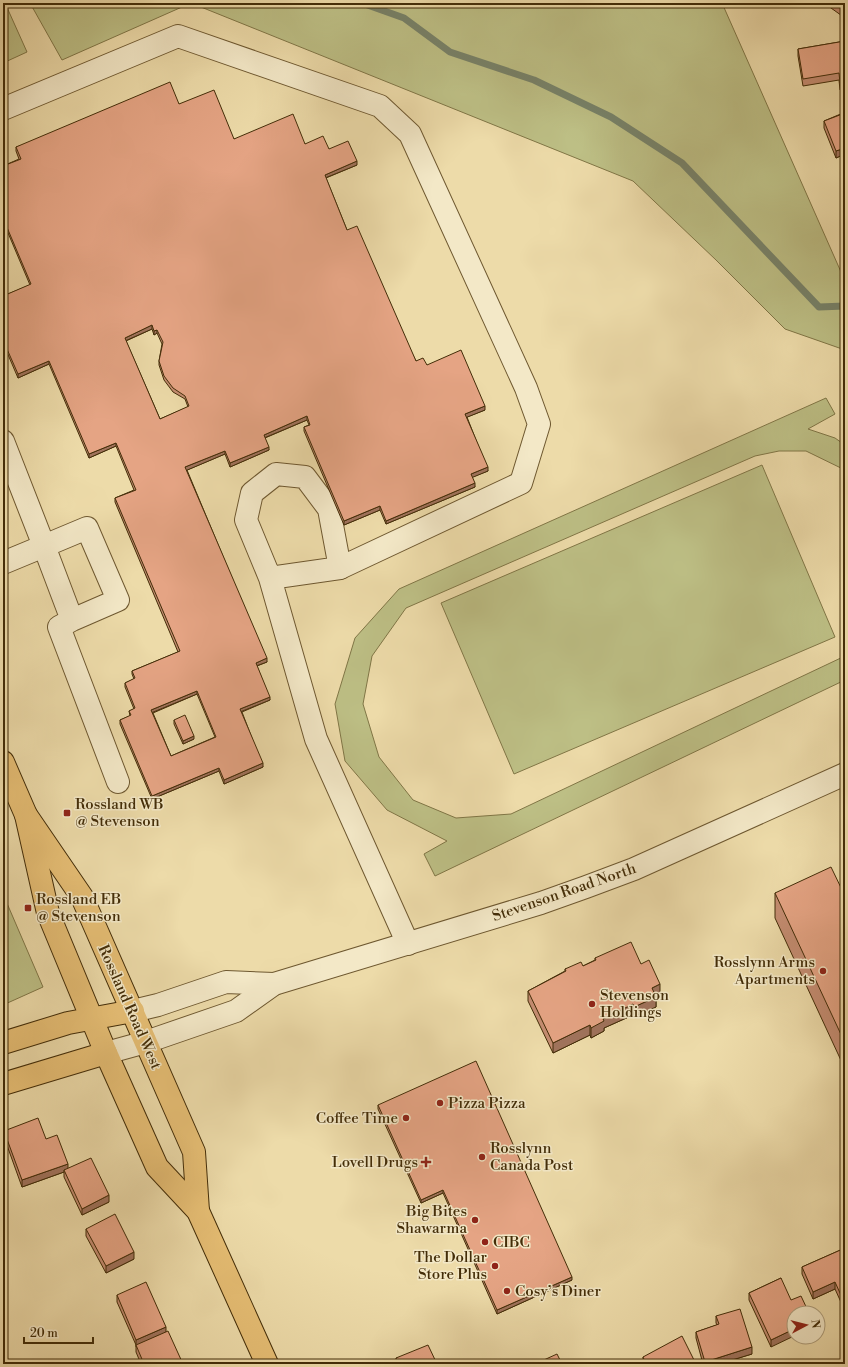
<svg xmlns="http://www.w3.org/2000/svg" width="848" height="1367" viewBox="0 0 848 1367" font-family="'Libre Bodoni',serif">
<style>
.green{fill:#bdbf85;stroke:#807646}
.lines{fill:none;stroke-linecap:round;stroke-linejoin:round}
.stream{stroke:#778269;stroke-width:7}
.minor-casing{stroke:#6e5830;stroke-width:24}
.major-casing{stroke:#432d08;stroke-width:24}
.minor{stroke:#f3e8c7;stroke-width:22}
.major{stroke:#e6be74;stroke-width:22}
.wall{fill:#c58d72;stroke:#432d08;fill-rule:evenodd}
.shaded-wall{fill:#a0735c;stroke:#432d08}
.building{fill:#e5a484;stroke:#432d08;fill-rule:evenodd}
.poi-dot{fill:#8f2418;stroke:#f3e8c7;stroke-width:1.5}
.labels{text-anchor:middle;stroke-width:3;stroke-linejoin:round;paint-order:stroke}
.poi-label{font-size:15px;fill:#432d08;stroke:#f3e8c7;text-anchor:start}
.street-label{font-size:15px;fill:#432d08;stroke:#f3e8c7}
</style>
<rect width="100%" height="100%" fill="#eddba9"/>
<filter id="stains"><feTurbulence type="fractalNoise" baseFrequency=".005" numOctaves="4"/><feColorMatrix values="0 0 0 0 .2 0 0 0 0 .09 0 0 0 0 .02 0 0 0 .5 -.17"/></filter>
<radialGradient id="worn" r=".72"><stop offset=".6" stop-color="#630" stop-opacity="0"/><stop offset="1" stop-color="#630" stop-opacity=".3"/></radialGradient>
<g class="green">
<path d="M3 3H5L27 52 3 63Z"/>
<path d="M30 3H722L845 281V350L785 329 716 260 633 181 191 3 62 60Z"/>
<path d="M826 398 835 414 808 429 835 438 845 445V470L806 451H779L755 456 406 608 372 656 363 704 379 757 413 800 456 818 511 814 845 656V680L435 876 424 854 447 841 387 810 345 761 335 704 355 638 399 589Z"/>
<path d="M762 465 835 637 514 774 441 603Z"/>
<path d="M3 894 43 987 3 1005Z"/>
</g>
<g class="lines">
<path class="stream" d="M362 3 404 18 450 52 534 80 611 117 682 163 819 307 845 306"/>
<g class="minor-casing">
<g id="minor">
<path d="M3 109 178 36 380 106 410 134 526 388 539 424 521 483 340 568"/>
<path d="M3 441 44 546 3 563"/>
<path d="M270 578 340 568 329 509 305 477 276 474 252 493 246 520 270 578 316 739 408 944"/>
<path d="M72 620 118 600 87 528 44 546 72 620 59 627 118 782"/>
<path d="M133 1011 158 1005 226 982 274 984"/>
<path d="M106 1053 146 1042 236 1011 274 984 541 903 586 887 634 869 845 774"/>
</g>
</g>
<g class="major-casing">
<g id="major">
<path d="M3 762 26 815 82 897 194 1152 198 1211"/>
<path d="M26 815 48 913 106 1053 157 1167 198 1211 267 1364"/>
<path d="M3 1043 68 1023 133 1011"/>
<path d="M3 1084 106 1053"/>
</g>
</g>
<use href="#minor" class="minor"/>
<use href="#major" class="major"/>
</g>
<g class="wall">
<path d="M824 3H845V18Z"/>
<path d="M845 41V89L840 90 839 80 803 86 798 56V49Z"/>
<path d="M845 100V154L836 158 824 128V121L843 113 841 109V102Z"/>
<path d="M179 104 234 139 305 144 329 149 357 165 326 178 347 230 416 361 427 365 485 410 467 417 488 471 472 477 475 487 386 524 380 510 344 525 304 431V427L309 425 307 420 265 438 269 450 230 467 225 454 187 470 267 662 257 666 270 700 242 712 263 767 224 784 219 771 152 799 120 724V720L130 716 129 711 134 709 125 687V683L134 679 132 674V671L178 652 115 502V498L134 490 116 446 89 458 49 364 18 378 3 343V296L30 285 3 221V166L19 159 16 151V147ZM152 329 154 335 157 333 162 344 159 361V365L164 380 173 392 185 399 188 407 160 419 126 341ZM197 694 215 737 171 756 153 713Z"/>
<path d="M174 720 194 739 183 744 174 724Z"/>
<path d="M775 893 845 896V1069L775 918Z"/>
<path d="M595 958 641 964 660 995 656 997V1007L634 1017 633 1015 604 1028V1031L591 1038 590 1035 553 1053 528 1001V991L565 971V969L583 966 595 960Z"/>
<path d="M378 1105 572 1280 497 1314 443 1193 421 1203 378 1109Z"/>
<path d="M4 1131 46 1139 68 1169 109 1202 82 1215 64 1177V1172L22 1187 4 1137Z"/>
<path d="M86 1229 134 1259 106 1273 86 1236Z"/>
<path d="M845 1248V1311L835 1289 813 1299 802 1274V1267Z"/>
<path d="M781 1278 771 1347 749 1300V1293Z"/>
<path d="M117 1295 166 1332 183 1364H141L136 1352V1345L117 1302Z"/>
<path d="M716 1316 752 1354 719 1364H703L696 1338V1332L717 1325 716 1323Z"/>
<path d="M643 1357 696 1364H643Z"/>
<path d="M396 1358 437 1364H396Z"/>
</g>
<g class="shaded-wall">
<path d="M845 148V154L836 158V151Z"/>
<path d="M357 161V165L325 178V175Z"/>
<path d="M152 325V329L125 341V338Z"/>
<path d="M157 330V333L154 335V331Z"/>
<path d="M49 361V364L18 378V374Z"/>
<path d="M485 406V410L465 418V414Z"/>
<path d="M307 416V420L264 438V435Z"/>
<path d="M116 443V446L89 458V454Z"/>
<path d="M269 447V450L230 467V463Z"/>
<path d="M225 451V454L185 471V467Z"/>
<path d="M488 467V471L471 478V474Z"/>
<path d="M475 483V487L386 524V521Z"/>
<path d="M380 506V510L344 525V521Z"/>
<path d="M267 658V662L256 666V663Z"/>
<path d="M197 691V694L151 713V710Z"/>
<path d="M270 697V700L240 712V709Z"/>
<path d="M194 736V739L183 744V741Z"/>
<path d="M263 763V767L224 784V780Z"/>
<path d="M219 768V771L152 799V796Z"/>
<path d="M660 984V995L652 998V988Z"/>
<path d="M656 997V1007L634 1017V1007Z"/>
<path d="M633 1004V1015L604 1028V1031L591 1038V1028L603 1019Z"/>
<path d="M590 1025V1035L553 1053V1043Z"/>
<path d="M68 1164V1170H64V1172L22 1187V1180Z"/>
<path d="M443 1190V1193L421 1203V1200Z"/>
<path d="M109 1195V1202L82 1215V1209Z"/>
<path d="M134 1252V1259L106 1273V1266Z"/>
<path d="M572 1277V1280L497 1314V1310Z"/>
<path d="M835 1282V1289L813 1299V1292Z"/>
<path d="M166 1327V1334L136 1347V1340Z"/>
<path d="M794 1329V1336L771 1347V1340Z"/>
<path d="M752 1347V1354L719 1364H705V1362Z"/>
</g>
<g class="building">
<path d="M834 3H845V11Z"/>
<path d="M845 41V82L840 83 839 73 803 79 798 49Z"/>
<path d="M170 82 179 104 214 90 234 139 293 114 305 144 323 136 329 149 348 141 357 161 325 175 347 230 357 226 416 361 423 358 427 365 461 350 485 406 465 414 488 467 471 474 475 483 386 521 380 506 344 521 304 427 310 425 307 416 264 435 269 447 230 463 225 451 185 467 267 658 256 663 270 697 240 709 263 763 224 780 219 768 152 796 120 720 131 715 129 711 135 708 125 683 135 678 132 671 180 651 115 498 136 490 116 443 89 454 49 361 18 374 3 340V296L31 284 3 218V166L21 159 16 147ZM152 325 154 331 157 330 163 342 159 361 164 376 173 388 185 396 189 406 160 419 125 338ZM197 691 216 737 171 756 151 710Z"/>
<path d="M845 100V112L841 102Z"/>
<path d="M845 113V148L836 151 824 121Z"/>
<path d="M185 715 194 736 183 741 174 720Z"/>
<path d="M831 867 845 896V1043L775 893Z"/>
<path d="M631 942 641 964 649 960 660 984 652 988 656 997 634 1007 633 1004 603 1019 604 1021 591 1028 590 1025 553 1043 528 991 566 971 565 969 581 962 583 966 596 960 595 958Z"/>
<path d="M476 1061 572 1277 497 1310 443 1190 421 1200 378 1105Z"/>
<path d="M38 1118 46 1139 57 1135 68 1164 22 1180 4 1131Z"/>
<path d="M91 1158 109 1195 82 1209 64 1170Z"/>
<path d="M115 1214 134 1252 106 1266 86 1229Z"/>
<path d="M845 1248V1304L835 1282 813 1292 802 1267Z"/>
<path d="M781 1278 791 1300 801 1296 809 1313H794V1329L771 1340 749 1293Z"/>
<path d="M146 1282 166 1327 136 1340 117 1295Z"/>
<path d="M740 1309 752 1347 705 1362 696 1332 719 1324 716 1316Z"/>
<path d="M168 1331 183 1364H144L136 1345Z"/>
<path d="M682 1336 696 1364H646L643 1357Z"/>
<path d="M428 1345 437 1364H399L396 1358Z"/>
<path d="M557 1354 562 1364H535Z"/>
</g>
<g class="poi-dot">
<rect x="63" y="809" width="8" height="8" rx="2"/>
<rect x="24" y="904" width="8" height="8" rx="2"/>
<circle cx="823" cy="971" r="4"/>
<circle cx="592" cy="1004" r="4"/>
<circle cx="440" cy="1103" r="4"/>
<circle cx="406" cy="1118" r="4"/>
<circle cx="482" cy="1157" r="4"/>
<path d="M424 1156h4v4h4v4h-4v4h-4v-4h-4v-4h4z"/>
<circle cx="475" cy="1220" r="4"/>
<circle cx="485" cy="1242" r="4"/>
<circle cx="495" cy="1266" r="4"/>
<circle cx="507" cy="1291" r="4"/>
</g>
<g class="labels">
<g class="poi-label">
<text x="75" y="809">Rossland WB<tspan x="75" dy="17">@ Stevenson</tspan></text>
<text x="36" y="904">Rossland EB<tspan x="36" dy="17">@ Stevenson</tspan></text>
<text x="815" y="967" text-anchor="end">Rosslynn Arms<tspan x="815" dy="17">Apartments</tspan></text>
<text x="600" y="1000">Stevenson<tspan x="600" dy="17">Holdings</tspan></text>
<text x="448" y="1108">Pizza Pizza</text>
<text x="398" y="1123" text-anchor="end">Coffee Time</text>
<text x="490" y="1153">Rosslynn<tspan x="490" dy="17">Canada Post</tspan></text>
<text x="418" y="1167" text-anchor="end">Lovell Drugs</text>
<text x="467" y="1216" text-anchor="end">Big Bites<tspan x="467" dy="17">Shawarma</tspan></text>
<text x="493" y="1247">CIBC</text>
<text x="487" y="1262" text-anchor="end">The Dollar<tspan x="487" dy="17">Store Plus</tspan></text>
<text x="515" y="1296">Cosy’s Diner</text>
</g>
<g class="street-label">
<text transform="translate(564 892) rotate(-19)" y="5">Stevenson Road North</text>
<text transform="translate(130 1007) rotate(66)" y="5">Rossland Road West</text>
</g>
</g>
<rect width="848" height="1367" fill="none" stroke="#eddba9" stroke-width="16"/>
<rect x="4" y="4" width="840" height="1359" fill="none" stroke="#432d08" stroke-width="2"/>
<rect x="8" y="8" width="832" height="1351" fill="none" stroke="#432d08"/>
<g transform="translate(806 1325) rotate(83)"><circle r="19" fill="#f3e8c7" stroke="#ad9d7b"/>
<path d="M0-3L7 15L0 10L-7 15Z" fill="#8f2418"/>
<text y="-6" font-size="11" font-weight="bold" text-anchor="middle" fill="#432d08">N</text>
</g>
<path d="M24 1337v6h69v-6" fill="none" stroke="#432d08" stroke-width="2"/>
<text x="30" y="1337" font-size="12" fill="#432d08" stroke="#f3e8c7" stroke-width="3" paint-order="stroke">20 m</text>
<rect width="100%" height="100%" filter="url(#stains)"/>
<rect width="100%" height="100%" fill="url(#worn)"/>
</svg>
